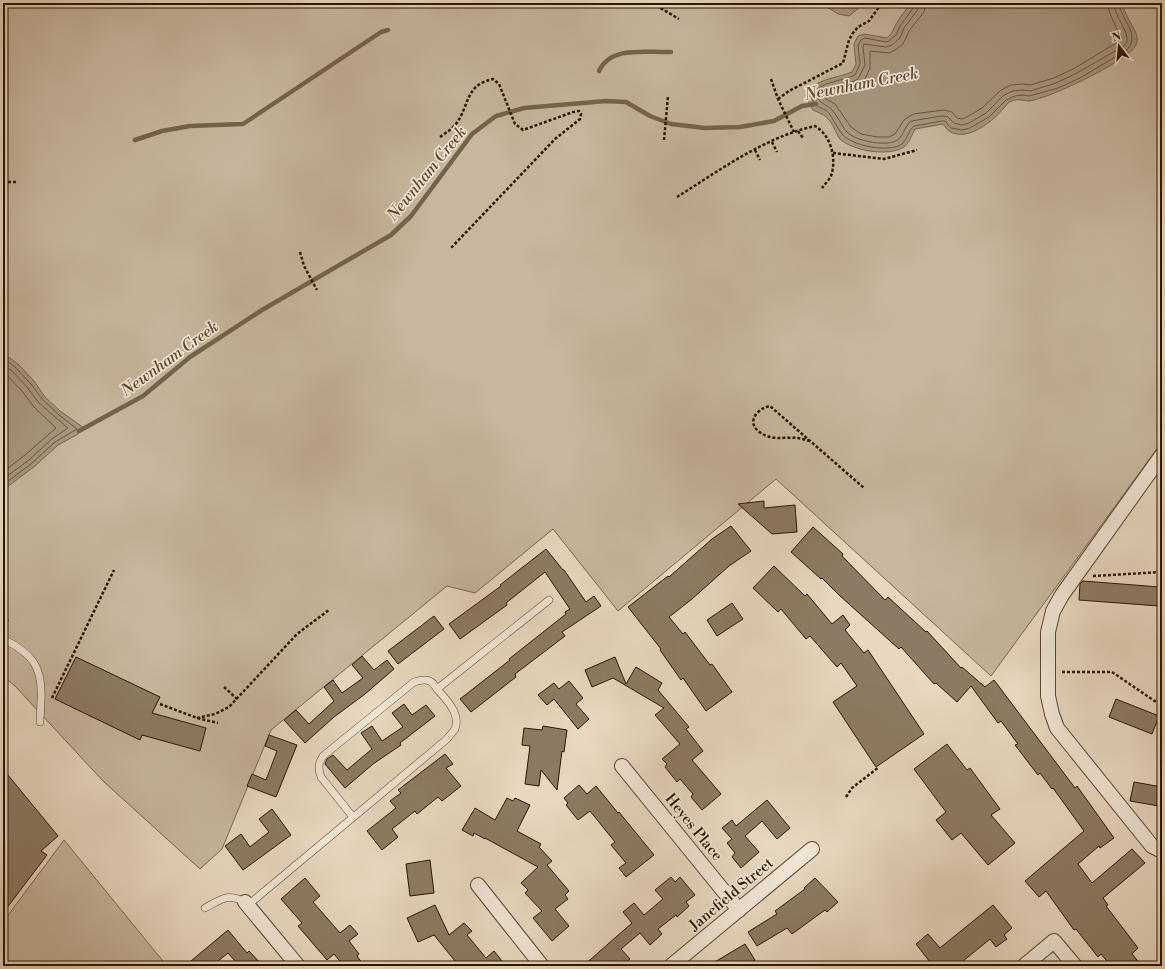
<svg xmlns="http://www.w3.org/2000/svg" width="1165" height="969" viewBox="0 0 1165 969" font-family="'Libre Bodoni',serif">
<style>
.green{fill:#c7b79f;stroke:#786650}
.water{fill:#a7967f;stroke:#74634c}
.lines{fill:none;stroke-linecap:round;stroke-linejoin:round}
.shore{stroke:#685640;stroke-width:1}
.stream{stroke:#74634c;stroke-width:4.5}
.building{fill:#8c7b64;stroke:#281600}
.lane-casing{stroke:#584630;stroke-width:8}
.street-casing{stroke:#584630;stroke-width:16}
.path{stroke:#281600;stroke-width:2.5;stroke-dasharray:3 2;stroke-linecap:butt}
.lane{stroke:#f0e6d6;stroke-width:7}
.street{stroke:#f0e6d6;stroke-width:14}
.labels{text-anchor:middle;stroke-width:3.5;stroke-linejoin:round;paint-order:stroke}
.street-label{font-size:15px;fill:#281600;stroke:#f0e6d6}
.water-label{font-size:16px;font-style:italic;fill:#5b4933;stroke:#f0e6d6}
</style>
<rect width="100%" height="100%" fill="#e8d8c0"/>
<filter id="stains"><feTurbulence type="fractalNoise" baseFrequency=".005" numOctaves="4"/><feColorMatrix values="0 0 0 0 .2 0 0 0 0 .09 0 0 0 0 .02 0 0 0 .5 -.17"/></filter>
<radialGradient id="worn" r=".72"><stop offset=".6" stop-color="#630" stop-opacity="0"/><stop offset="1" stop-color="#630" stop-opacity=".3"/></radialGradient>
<g class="green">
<path d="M3 3H1162V442L991 676 776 479 618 611 553 529 475 593 447 586 271 730 222 849 200 869 103 781 15 686 3 676Z"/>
<path d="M64 840 158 955 167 966H3V922Z"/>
</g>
<g class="water">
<path d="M821 3H865L849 16 838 14Z"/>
<path d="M912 3H1122C1124 9 1126 15 1129 20 1133 28 1140 36 1136 45 1131 59 1057 94 1040 98 1037 99 1032 101 1028 101 1021 100 1015 98 1008 103 1006 105 1004 108 1002 110 991 123 966 142 949 131 947 130 945 126 943 124L915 129C912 134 909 144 904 147 889 157 851 151 839 138 838 136 836 132 835 130 829 117 825 115 813 110L805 95C819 77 832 80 852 72L856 64 854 44 858 36 864 34 887 38C892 34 893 30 896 24 900 17 906 9 912 3Z"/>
<path d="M3 353 18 364 34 381 45 397 60 411 84 428 78 434 58 445 35 466 3 490Z"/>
</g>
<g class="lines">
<g class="shore">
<path d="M915 3 914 7 900 26 896 35 889 41 886 42 865 38 861 40 858 45 860 64 855 75C840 82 821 81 811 95 815 111 822 105 829 113 834 120 837 128 842 134 851 146 890 153 902 144 907 139 909 130 914 126L942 121H945L951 128 962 130 970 128 989 117 1006 100 1015 96 1023 95 1029 96 1058 88 1080 78 1127 50C1141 33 1121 21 1119 3"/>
<path d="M920 3 918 9 904 28 900 38 892 45 886 47 864 44 863 47 865 65 858 79C845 87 827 85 817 95 819 105 828 104 833 111 837 116 844 129 847 132 855 141 889 148 899 139 904 134 905 126 911 121L942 116 948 117 954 123 962 125 969 123 986 113 1004 95 1013 91 1023 90 1030 91 1056 83 1077 73 1124 46 1127 42C1129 30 1114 17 1114 3"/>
<path d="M926 3 924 12 909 31 905 40 902 45 895 50 889 53 870 51V68L863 83 857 87 826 96V99L835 104 851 127 861 134 877 137H889L895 134 904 120 913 114 944 110 952 112 957 118 962 119 967 117 982 108 1001 90 1011 85 1023 84 1030 85 1054 78 1075 68 1121 40C1122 34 1117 31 1115 25 1112 18 1108 11 1108 3"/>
<path d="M3 358 15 367 31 384 42 399 58 414 77 429 55 442 32 463 3 485"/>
<path d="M3 364 12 371 27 387 39 403 68 428 53 438 29 460 3 479"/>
<path d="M3 371 22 391 34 407 56 428 25 455 3 472"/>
</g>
<g class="stream">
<path d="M599 71C611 45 647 53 671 52"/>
<path d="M135 140 162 131 190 126 243 124 381 32 388 30"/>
<path d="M79 431 143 396 190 357 262 310 391 235 411 216 472 134 496 116 524 108 606 101 626 102 650 116 671 124 705 128 740 127 774 121 802 106 816 104"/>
</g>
</g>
<g class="building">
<path d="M764 501V508L795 505 797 532 772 534 738 504Z"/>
<path d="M731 526 751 551 729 566 692 599 669 617 683 634 685 632 710 665 712 664 732 692 706 711 683 678 681 680 660 650 661 649 628 607 668 576 669 577 712 539Z"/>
<path d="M813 527 843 554 842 556 885 600 888 597 926 632 927 631 961 668 962 667 985 687 994 680 1075 788 1077 786 1114 838 1100 848 1099 846 1078 864 1092 883 1132 849 1145 863 1103 898 1108 905 1106 906 1138 948 1132 954 1142 966H1111L1101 954 1098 957 1076 929 1074 930 1046 891 1039 897 1025 881 1084 831 1053 788 1052 789 1040 773 1038 775 1015 745 1018 744 1001 721 998 723 971 686 957 702 936 683 934 684 901 647 899 649 839 595 822 578 821 579 791 552Z"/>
<path d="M546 549 563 570H564L586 602 594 596 601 606 562 632 565 636 515 674 516 677 471 712 460 699 510 660 509 659 566 614 565 612 570 609 545 572 506 603 507 605 460 639 449 624 501 586 500 585Z"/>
<path d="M774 566 805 596 807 594 832 624 843 615 850 625 845 630 864 653 868 650 924 734 876 767 833 702 857 686 841 663 837 667 810 636 806 639 781 609 778 612 753 588Z"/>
<path d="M1083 581 1160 587 1159 606 1079 600 1080 584Z"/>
<path d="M732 603 743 619 717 636 707 620Z"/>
<path d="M434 616 444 629 398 664 388 651Z"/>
<path d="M362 656 374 670 387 660 394 669 365 694 334 717 305 743 284 720 296 710 309 724 334 701 324 687 333 680 342 693 363 678 352 665Z"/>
<path d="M76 657 160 697 152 713 206 728 200 751 142 735 140 740 55 699Z"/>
<path d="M615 657 626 684 636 667 662 683 658 690 689 727 686 729 703 751 692 760 721 794 702 810 691 797 693 794 680 779 677 782 665 767 667 764 662 759 680 744 655 715 664 708 613 678 592 687 585 670Z"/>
<path d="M569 681 583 698 576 704 589 719 578 729 554 699 547 705 538 695 554 683 559 689Z"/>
<path d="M1116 699 1159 716 1152 734 1109 717Z"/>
<path d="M404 704 412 715 426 705 435 716 400 743 401 745 373 764 345 788 325 764 327 759 333 755 347 770 372 749 361 733 372 726 382 741 403 727 392 713Z"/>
<path d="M543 726 567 730 564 752 562 751 557 790 541 770 539 786 525 784 530 746 522 745 524 728 542 730Z"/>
<path d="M269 735 297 745 276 797 247 786 252 774 266 780 277 751 265 746Z"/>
<path d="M947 744 967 770 970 768 1000 809 991 815 1015 843 988 865 961 833 952 840 936 820 946 812 914 769Z"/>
<path d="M445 754 453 764 446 768 461 786 442 801 438 797 417 814 415 811 392 829 398 837 382 850 367 831 396 808 390 801 401 793 398 790Z"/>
<path d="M3 769 58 836 41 851 47 855 3 913Z"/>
<path d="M1134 782 1162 787 1159 806 1130 801Z"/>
<path d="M579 785 587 794 596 786 618 813 619 812 654 855 626 877 619 868 626 863 611 845 615 842 590 811 578 820 566 805 568 803 564 798Z"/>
<path d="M507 798 513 801 515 798 530 805 517 831 541 844 539 847 552 861 547 865 569 891 565 895 568 899 555 909 569 926 552 941 533 918 542 911 525 893 528 890 521 883 538 867 485 838V839L474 833 473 836 462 830 475 808 495 820Z"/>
<path d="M767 800 790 828 777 839 762 821 745 836 759 852 741 868 732 857 735 853 727 843 732 839 722 828 732 820 736 826Z"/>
<path d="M272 809 291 835 243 870 225 846 241 834 250 847 269 832 259 819Z"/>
<path d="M430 860 434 893 410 896 406 864Z"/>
<path d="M671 877 675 882 680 877 695 895 686 902 689 906 677 917 676 915 658 929 662 934 650 945 640 933 621 949 630 959 621 966H583L632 923 623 912 634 903 644 915 663 899 655 890Z"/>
<path d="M305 878 320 896 313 902 340 933 350 925 358 934 349 941 359 954 357 956 364 966H344L334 954 327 960 298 926 302 923 281 899Z"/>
<path d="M815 878 838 902 827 912 825 910 792 934 787 928 757 946 748 932 777 914 775 911 805 889 804 888Z"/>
<path d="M435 905 449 935 464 923 472 931 467 935 486 958 494 951 506 966H459L434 935 418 942 407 918Z"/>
<path d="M993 905 1012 928 1004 935 1007 939 996 947 990 939 957 966H933L916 944 928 934 940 948Z"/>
<path d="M228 930 247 953 249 951 263 966H232L236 962 228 953 212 966H185Z"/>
<path d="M745 944 755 960 744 966H708Z"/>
</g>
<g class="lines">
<g class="lane-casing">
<g id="lane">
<path d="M3 639C32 653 43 667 41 700 41 708 40 715 40 722"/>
<path d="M353 817 321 777C318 768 318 764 323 756L414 682C425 679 431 678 437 689"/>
<path d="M248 905 447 739C449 736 453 732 455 729 461 714 446 699 437 689L549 600"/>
<path d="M205 908C222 899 227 893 245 902"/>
</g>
</g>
<g class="street-casing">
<g id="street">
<path d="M1162 455 1062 595 1053 611 1048 632V696L1052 714 1057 728 1152 846 1162 851"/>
<path d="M622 766 739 910"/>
<path d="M478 885 542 966"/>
<path d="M245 902 298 966"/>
<path d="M671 966 812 849"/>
<path d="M1024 966 1054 941 1075 966"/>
</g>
</g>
<g class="path">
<path d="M652 3 679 19"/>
<path d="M771 79 778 99 794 132"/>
<path d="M778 99 789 91 843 63 849 40 853 33 858 27 869 21 882 3"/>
<path d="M798 131 803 138"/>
<path d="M440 137C445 133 451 130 455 125 470 107 464 85 493 79L499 84 515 124 523 130 573 112 579 111 581 114 580 119 555 139 451 248"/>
<path d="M664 140 668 96"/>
<path d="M772 142 777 152"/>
<path d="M755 150 760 160"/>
<path d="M833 153 884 159 917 150"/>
<path d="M3 182H17"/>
<path d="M677 197C720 170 765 137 815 126 831 135 837 159 831 176 829 180 825 184 822 188"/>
<path d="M300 252 304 266 317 290"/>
<path d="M810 441C806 440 802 439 798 438 789 437 779 439 770 437 759 434 747 425 757 413 761 409 765 407 770 406L864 488"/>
<path d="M1093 576 1162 572"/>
<path d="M3 611 8 621"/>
<path d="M1062 672H1112L1162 706"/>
<path d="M224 687 237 699"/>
<path d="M52 698 114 570"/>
<path d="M160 704 197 718 218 723"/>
<path d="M197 718 215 714 229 707 297 634 329 610"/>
<path d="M846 797 852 788 879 767"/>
</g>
<use href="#lane" class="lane"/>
<use href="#street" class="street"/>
</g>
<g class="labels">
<g class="street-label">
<text transform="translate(694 827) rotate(51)" y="5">Heyes Place</text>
<text transform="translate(731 894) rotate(-40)" y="5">Janefield Street</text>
</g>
<g class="water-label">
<text transform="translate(861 83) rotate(-11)" y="6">Newnham Creek</text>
<text transform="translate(426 173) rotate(-51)" y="6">Newnham Creek</text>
<text transform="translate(169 358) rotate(-36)" y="6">Newnham Creek</text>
</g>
</g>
<rect width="1165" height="969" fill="none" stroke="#e8d8c0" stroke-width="16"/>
<rect x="4" y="4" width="1157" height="961" fill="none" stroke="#281600" stroke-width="2"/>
<rect x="8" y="8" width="1149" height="953" fill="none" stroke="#281600"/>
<g transform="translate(1119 46) rotate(344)" stroke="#f0e6d6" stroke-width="3" paint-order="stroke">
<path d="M0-3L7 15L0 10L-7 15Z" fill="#281600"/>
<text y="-6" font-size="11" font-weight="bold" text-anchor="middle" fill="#281600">N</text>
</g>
<rect width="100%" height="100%" filter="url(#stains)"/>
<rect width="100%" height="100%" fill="url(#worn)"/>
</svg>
